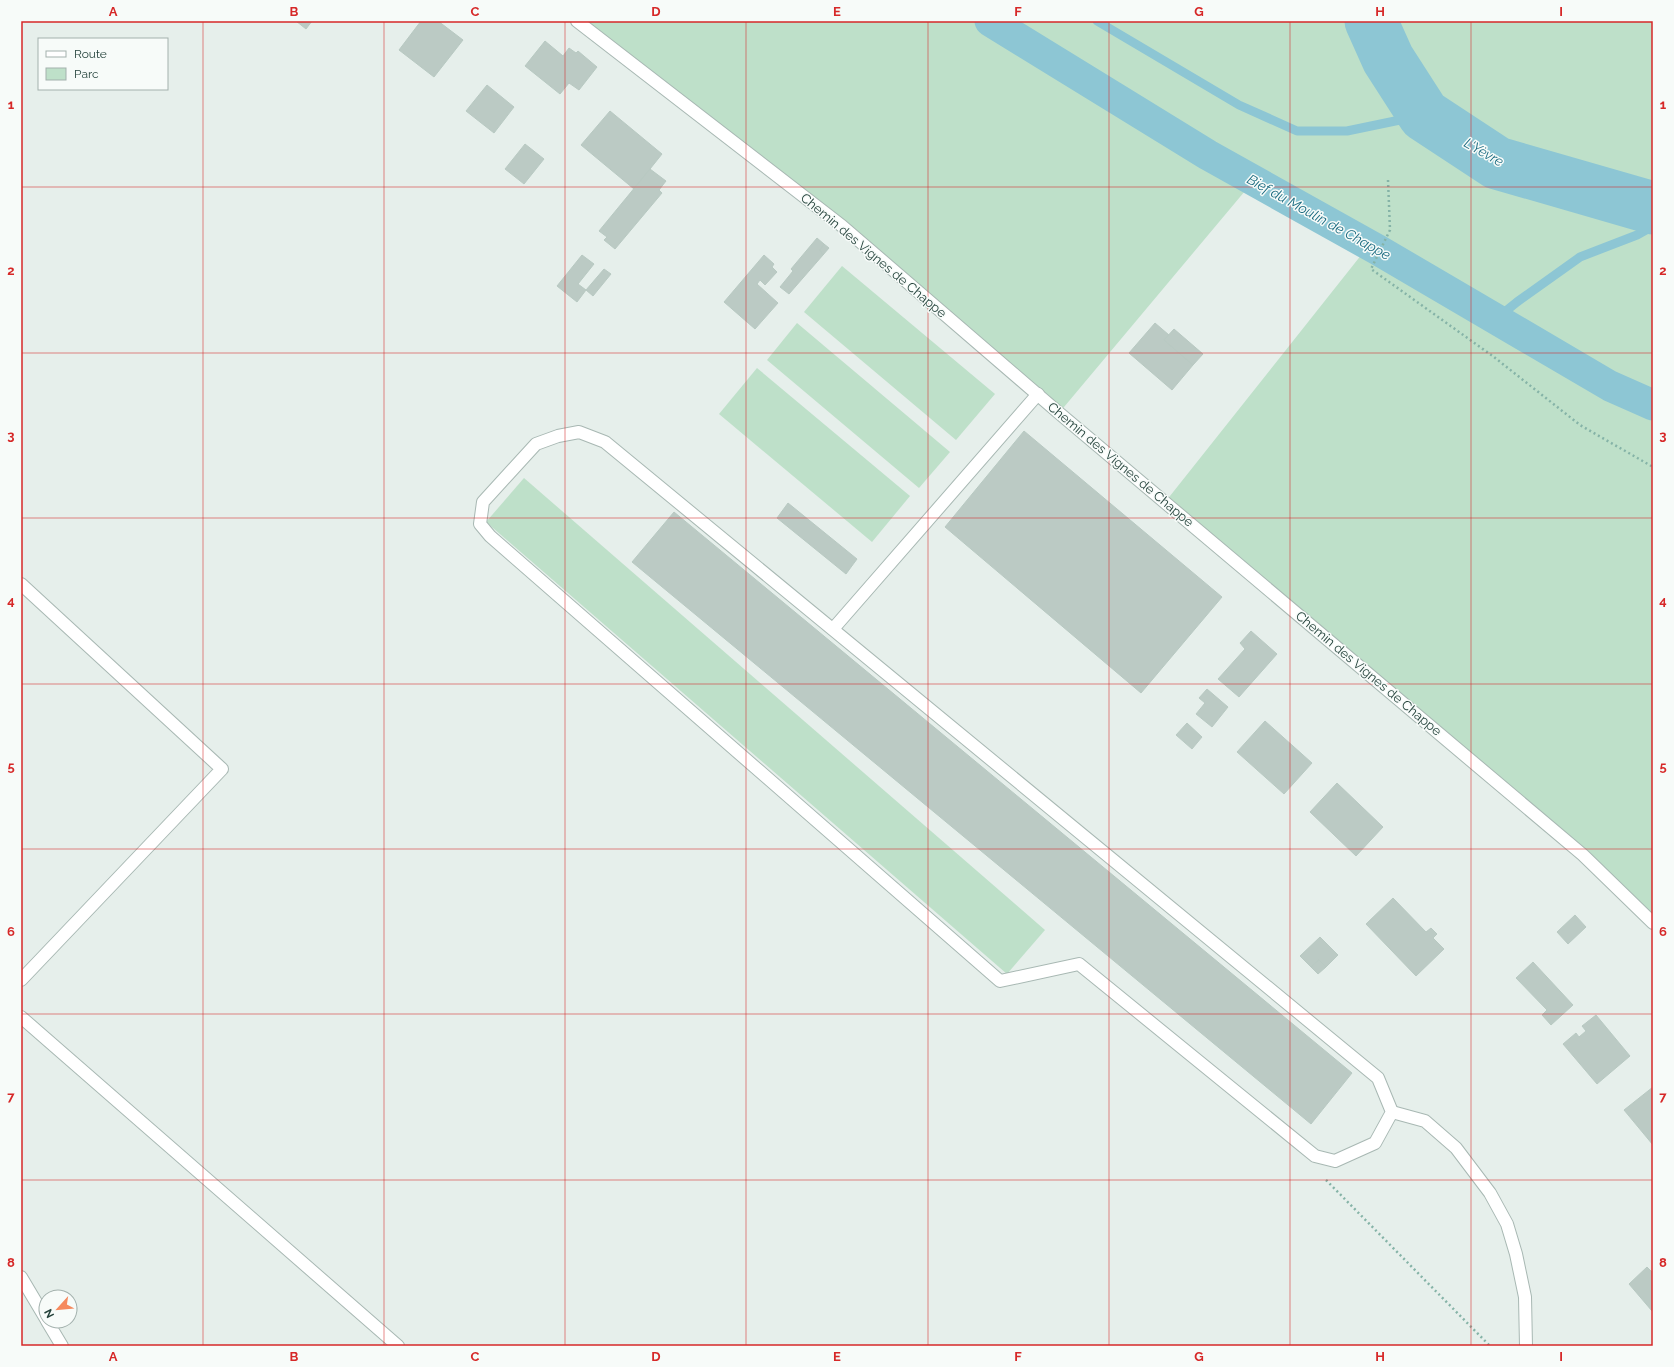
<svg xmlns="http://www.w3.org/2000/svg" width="1674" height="1367" viewBox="0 0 1674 1367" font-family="Raleway,sans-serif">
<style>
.green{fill:#bee0c9}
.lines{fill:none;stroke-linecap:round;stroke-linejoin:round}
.stream{stroke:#8dc6d4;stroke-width:9}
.canal{stroke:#8dc6d4;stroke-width:31}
.river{stroke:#8dc6d4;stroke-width:53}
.building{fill:#bbcac4;stroke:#b8c9c2}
.minor-casing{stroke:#a8b8b3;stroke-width:14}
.path{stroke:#85b3a7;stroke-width:2.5;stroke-dasharray:2 3;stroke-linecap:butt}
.minor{stroke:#fff;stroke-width:12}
.grid{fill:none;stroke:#d62828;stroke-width:1;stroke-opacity:0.55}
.labels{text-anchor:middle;stroke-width:3;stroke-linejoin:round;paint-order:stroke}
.street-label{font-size:13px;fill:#24423b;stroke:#f7fbf9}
.water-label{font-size:14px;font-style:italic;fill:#1b6b80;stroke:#f7fbf9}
.neatline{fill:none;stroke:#d62828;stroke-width:1.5}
.grid-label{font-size:13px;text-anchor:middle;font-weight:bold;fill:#d62828}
</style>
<rect width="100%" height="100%" fill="#e6efeb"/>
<g class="green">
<path d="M577 21H1653V923L1166 501 1362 254 1245 191 1059 413 842 226Z"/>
<path d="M842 266 995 394 956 440 804 312Z"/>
<path d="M797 323 950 452 919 488 767 360Z"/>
<path d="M757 368 910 496 872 542 719 414Z"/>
<path d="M524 478 1045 930 1007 974 486 522Z"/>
</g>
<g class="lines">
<g class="stream">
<path d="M1097 21 1239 105 1297 131H1347L1424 115"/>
<path d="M1496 319 1517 302 1580 257 1637 235 1653 226"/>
</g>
<path class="canal" d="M990 21 1208 155 1378 250 1610 386 1653 405"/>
<path class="river" d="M1371 21 1388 59 1424 115 1497 163 1653 208"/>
</g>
<g class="building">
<path d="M296 21H312L306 29Z"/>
<path d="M421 21H438L463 40 434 77 399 50Z"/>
<path d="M545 41 563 56 569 48 576 53 578 51 597 67 579 90 569 83 560 94 525 66Z"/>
<path d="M487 85 514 107 494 133 466 111Z"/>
<path d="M610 111 662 154 634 189 581 145Z"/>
<path d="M525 144 544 159 524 184 505 169Z"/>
<path d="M650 169 666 181 659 190 662 193 615 249 604 240 607 237 599 231Z"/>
<path d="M817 238 824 244 820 250 823 255 789 294 780 287 793 271 791 269Z"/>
<path d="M824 244 829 248 823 255 820 250Z"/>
<path d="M582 255 594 264 578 284 586 290 577 302 557 286Z"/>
<path d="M764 255 774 264 772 267 777 272 765 285 760 280 757 284 778 303 755 329 724 302Z"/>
<path d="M604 269 611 274 593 296 586 290Z"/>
<path d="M1155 323 1169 335 1164 340 1193 365 1172 390 1129 353Z"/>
<path d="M1174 329 1203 354 1193 365 1164 340Z"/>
<path d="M1024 431 1222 597 1141 693 945 527Z"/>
<path d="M788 503 857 559 846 574 777 518Z"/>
<path d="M674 512 1352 1073 1311 1124 632 562Z"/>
<path d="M1251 631 1277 654 1239 697 1218 679 1245 649 1240 643Z"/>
<path d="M1207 689 1228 707 1212 727 1196 714 1205 703 1199 698Z"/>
<path d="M1265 721 1312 763 1284 794 1237 752Z"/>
<path d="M1187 723 1202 737 1192 749 1176 735Z"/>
<path d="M1337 783 1383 827 1356 856 1310 812Z"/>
<path d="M1393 898 1426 932 1431 928 1437 934 1433 938 1444 949 1416 976 1366 924Z"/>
<path d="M1575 915 1586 927 1568 944 1557 932Z"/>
<path d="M1320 937 1338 955 1326 967 1319 960 1311 967 1300 956Z"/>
<path d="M1319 960 1326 967 1318 974 1311 967Z"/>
<path d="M1533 962 1573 1005 1551 1025 1542 1015 1547 1010 1516 978Z"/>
<path d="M1596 1015 1630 1056 1597 1084 1563 1044 1576 1033 1579 1037 1586 1031 1582 1026Z"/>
<path d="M1653 1087V1145L1624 1110Z"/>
<path d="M1647 1267 1653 1273 1652 1311 1629 1284Z"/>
</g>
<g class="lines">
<g class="minor-casing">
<g id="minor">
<path d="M577 21 842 226 1059 413 1583 855 1653 923"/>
<path d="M579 432 605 442 1378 1078 1392 1112 1375 1143 1335 1161 1315 1156 1079 964 1000 981 490 536 480 524 483 502 536 444 558 436Z"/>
<path d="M21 584 222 769 21 980"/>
<path d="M833 629 1038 394"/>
<path d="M21 1017 398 1346"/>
<path d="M1392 1112 1425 1121 1456 1148 1490 1193 1507 1224 1516 1254 1525 1297 1526 1346"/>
<path d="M21 1277 46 1319"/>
<path d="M47 1321 62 1346"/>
</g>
</g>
<g class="path">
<path d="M1388 180 1390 230 1371 269 1494 357 1580 425 1653 467"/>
<path d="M1326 1180 1490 1346"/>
</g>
<use href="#minor" class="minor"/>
</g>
<path class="grid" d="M203 21V1346M384 21V1346M565 21V1346M746 21V1346M928 21V1346M1109 21V1346M1290 21V1346M1471 21V1346M21 187H1653M21 353H1653M21 518H1653M21 684H1653M21 849H1653M21 1014H1653M21 1180H1653"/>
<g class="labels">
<g class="street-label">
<text transform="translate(874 255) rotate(40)" y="5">Chemin des Vignes de Chappe</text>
<text transform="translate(1121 464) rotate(40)" y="5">Chemin des Vignes de Chappe</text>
<text transform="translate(1369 673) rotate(40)" y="5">Chemin des Vignes de Chappe</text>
</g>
<g class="water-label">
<text transform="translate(1484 152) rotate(30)" y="5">L'Yèvre</text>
<text transform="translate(1319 217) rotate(29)" y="5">Bief du Moulin de Chappe</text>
</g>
</g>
<rect width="1674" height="1367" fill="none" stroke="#f7fbf9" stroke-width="44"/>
<rect x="38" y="38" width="130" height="52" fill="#f7fbf9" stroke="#a3b1ad"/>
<rect x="46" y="51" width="20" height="6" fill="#ffffff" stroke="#a3b1ad"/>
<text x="74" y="58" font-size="12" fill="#24423b">Route</text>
<rect x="46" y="68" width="20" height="12" fill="#bee0c9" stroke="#a3b1ad"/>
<text x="74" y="78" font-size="12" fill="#24423b">Parc</text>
<g transform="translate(58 1309) rotate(243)"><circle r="19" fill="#f7fbf9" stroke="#a3b1ad"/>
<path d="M0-3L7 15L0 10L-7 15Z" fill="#f5895e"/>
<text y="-6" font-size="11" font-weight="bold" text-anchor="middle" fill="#24423b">N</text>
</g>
<rect x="22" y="22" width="1630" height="1323" class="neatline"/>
<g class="grid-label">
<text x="113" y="16">A</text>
<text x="294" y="16">B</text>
<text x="475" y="16">C</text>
<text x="656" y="16">D</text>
<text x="837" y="16">E</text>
<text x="1018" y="16">F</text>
<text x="1199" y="16">G</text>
<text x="1380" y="16">H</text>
<text x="1561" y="16">I</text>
<text x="11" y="109">1</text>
<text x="1663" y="109">1</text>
<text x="11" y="275">2</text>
<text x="1663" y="275">2</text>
<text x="11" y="440">3</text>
<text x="1663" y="440">3</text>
<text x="11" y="605">4</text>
<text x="1663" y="605">4</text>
<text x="11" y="771">5</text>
<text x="1663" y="771">5</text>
<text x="11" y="936">6</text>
<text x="1663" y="936">6</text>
<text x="11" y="1101">7</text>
<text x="1663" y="1101">7</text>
<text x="11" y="1267">8</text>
<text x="1663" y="1267">8</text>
<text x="113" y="1361">A</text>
<text x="294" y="1361">B</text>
<text x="475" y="1361">C</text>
<text x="656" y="1361">D</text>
<text x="837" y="1361">E</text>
<text x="1018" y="1361">F</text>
<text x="1199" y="1361">G</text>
<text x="1380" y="1361">H</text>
<text x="1561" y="1361">I</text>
</g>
</svg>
